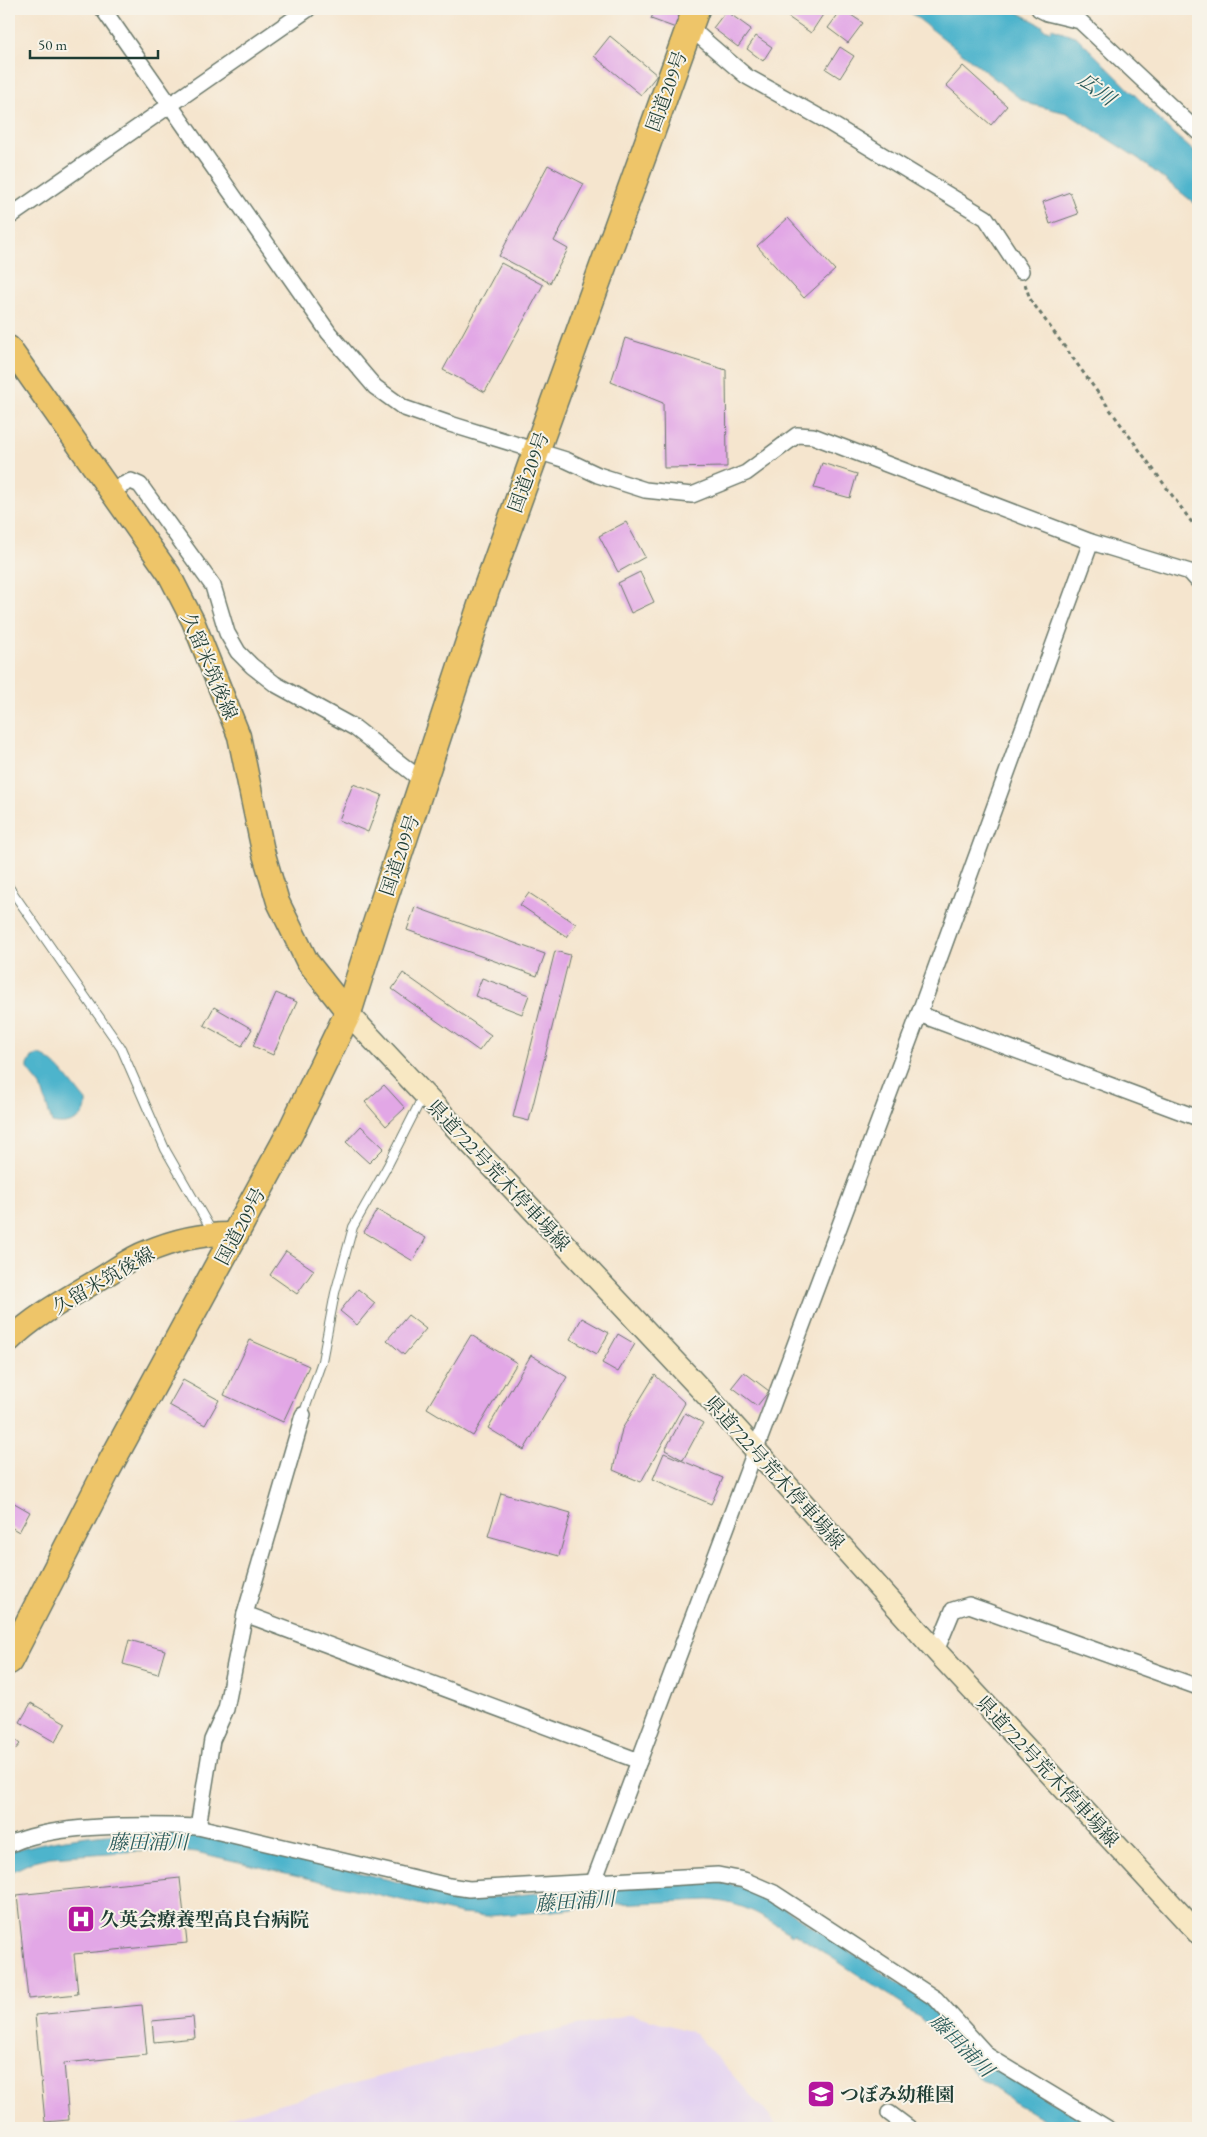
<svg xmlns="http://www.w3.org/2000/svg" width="1207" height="2137" viewBox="0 0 1207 2137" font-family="'EB Garamond','Noto Serif JP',serif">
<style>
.built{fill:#e4d3f1}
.water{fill:#4eb4cc;stroke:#367880}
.building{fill:#e2a7e6}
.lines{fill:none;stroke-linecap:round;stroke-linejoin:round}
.lane-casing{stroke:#6a786a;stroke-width:10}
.street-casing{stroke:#6a786a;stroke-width:18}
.secondary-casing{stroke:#6a786a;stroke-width:24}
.primary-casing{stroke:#6a786a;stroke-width:25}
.highway-casing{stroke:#6a786a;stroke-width:29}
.path{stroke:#6a786a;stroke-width:3;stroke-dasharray:4 4;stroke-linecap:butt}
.lane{stroke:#fff;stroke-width:8}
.street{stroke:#fff;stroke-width:15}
.secondary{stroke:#f8e8c3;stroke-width:21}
.primary{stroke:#eec569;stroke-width:22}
.highway{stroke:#eec569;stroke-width:26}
.labels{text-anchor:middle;stroke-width:4;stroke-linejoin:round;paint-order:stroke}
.street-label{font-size:19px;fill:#1f3d34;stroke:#f7f3e8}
.poi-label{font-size:19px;font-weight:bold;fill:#1f3d34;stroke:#f7f3e8;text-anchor:start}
.water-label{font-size:20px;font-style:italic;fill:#2b5b5a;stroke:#f7f3e8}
</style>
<rect width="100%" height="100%" fill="#f7f3e8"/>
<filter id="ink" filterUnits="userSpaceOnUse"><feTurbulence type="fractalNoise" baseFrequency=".02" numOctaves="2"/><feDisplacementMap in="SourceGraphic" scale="10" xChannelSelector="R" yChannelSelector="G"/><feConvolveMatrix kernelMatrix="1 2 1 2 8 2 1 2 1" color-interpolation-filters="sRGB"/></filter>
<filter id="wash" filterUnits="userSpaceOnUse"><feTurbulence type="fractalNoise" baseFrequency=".0096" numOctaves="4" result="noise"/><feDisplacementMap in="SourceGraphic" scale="20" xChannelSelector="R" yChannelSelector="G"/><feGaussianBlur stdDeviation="1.12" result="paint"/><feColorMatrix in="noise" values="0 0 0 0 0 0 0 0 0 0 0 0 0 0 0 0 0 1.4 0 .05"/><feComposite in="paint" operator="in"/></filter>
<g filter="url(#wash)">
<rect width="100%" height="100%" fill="#f5e5ce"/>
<path class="built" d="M632 2014 695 2033 780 2128H212L231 2117 522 2038Z"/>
<g class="water">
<path d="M906 9H1012L1043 26V29L1051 31 1052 28 1077 37 1175 135 1198 155V206L1139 159 1067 113 1030 104 1018 97Z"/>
<path d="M38 1055C54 1056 75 1089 86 1101 88 1120 67 1127 52 1123L41 1086 28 1070V1065L32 1057Z"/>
<path d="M133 1832 198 1833 455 1896 477 1899 587 1888 716 1882 738 1886 769 1898 932 2005 996 2068 1096 2128H1059L1014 2102 982 2080 919 2017 904 2009 903 2004 794 1933 792 1935C764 1916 744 1903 709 1900L590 1905 576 1909 488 1916 461 1914 196 1852 167 1849 50 1857 34 1861 9 1873V1852C50 1839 90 1835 133 1832Z"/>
</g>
<g id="blocks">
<g class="building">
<path d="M655 9H683L676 28 651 19Z"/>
<path d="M794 9H824L826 10 811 33 788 17Z"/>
<path d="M842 9 863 23 848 43 828 28Z"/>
<path d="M726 11 751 29 738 47 713 28Z"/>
<path d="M610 36 657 75 641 95 594 56Z"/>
<path d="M756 36 772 47 763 61 747 49Z"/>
<path d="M840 47 854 56 840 78 826 69Z"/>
<path d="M963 66 1007 106 991 125 946 85Z"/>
<path d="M548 165 584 184 554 241 568 249 550 283 499 256Z"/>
<path d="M1070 192 1078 214 1050 224 1043 202Z"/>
<path d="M788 218 835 270 804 298 757 246Z"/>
<path d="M501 263 543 285 485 392 443 370Z"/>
<path d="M625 338 726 370 727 467 664 468 663 403 611 382Z"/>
<path d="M822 463 857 474 850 498 814 488Z"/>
<path d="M626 522 645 557 618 572 599 536Z"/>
<path d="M640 572 654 602 631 613 618 583Z"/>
<path d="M353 784 382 795 368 832 339 820Z"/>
<path d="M529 893 576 924 567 937 520 905Z"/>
<path d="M415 907 545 954 537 976 407 930Z"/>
<path d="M555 951 570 955 529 1121 513 1117Z"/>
<path d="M403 973 491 1035 479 1051 392 989Z"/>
<path d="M482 978 529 995 522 1014 475 996Z"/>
<path d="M276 993 297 1002 273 1055 253 1046Z"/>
<path d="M214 1007 252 1029 242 1046 204 1025Z"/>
<path d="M384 1085 405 1108 386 1126 365 1102Z"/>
<path d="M361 1126 384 1148 369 1163 346 1142Z"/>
<path d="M377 1210 426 1238 413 1261 364 1232Z"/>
<path d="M286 1251 314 1270 297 1294 270 1275Z"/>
<path d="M358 1289 375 1303 357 1325 340 1311Z"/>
<path d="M408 1315 426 1329 404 1355 387 1340Z"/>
<path d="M582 1318 609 1333 597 1354 570 1339Z"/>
<path d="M618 1334 635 1344 618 1372 602 1363Z"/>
<path d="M471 1335 517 1363 473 1436 427 1408Z"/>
<path d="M250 1340 309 1366 283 1422 224 1395Z"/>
<path d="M531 1355 567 1377 524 1450 488 1428Z"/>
<path d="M744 1372 769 1391 757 1406 732 1387Z"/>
<path d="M655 1375 685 1403 641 1482 613 1470 622 1429Z"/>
<path d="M183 1380 219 1400 205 1425 169 1405Z"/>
<path d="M685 1413 703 1423 683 1460 665 1450Z"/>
<path d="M664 1453 723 1478 711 1504 653 1479Z"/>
<path d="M501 1493 571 1513 559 1556 488 1536Z"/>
<path d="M9 1500 30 1512 19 1532 9 1526Z"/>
<path d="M129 1640 165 1650 158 1674 123 1664Z"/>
<path d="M31 1703 66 1723 55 1742 20 1722Z"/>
<path d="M9 1735 20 1744 9 1757Z"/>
<path d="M180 1878 187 1943 74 1954 78 1994 28 1999 17 1895Z"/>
<path d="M142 2005 147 2055 64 2063 69 2120 45 2122 35 2015Z"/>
<path d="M193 2017 195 2038 154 2042 152 2021Z"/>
</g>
</g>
</g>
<g filter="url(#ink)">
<use href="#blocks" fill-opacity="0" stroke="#6a786a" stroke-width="1"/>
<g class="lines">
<g class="lane-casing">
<g id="lane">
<path d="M9 887 121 1048 165 1149 213 1233"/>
<path d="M303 1415 322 1361 335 1293 353 1227 387 1167 423 1096"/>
</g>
</g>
<g class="street-casing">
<g id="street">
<path d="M103 9 329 333 375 387 404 408 450 424 566 460 598 475 645 490 692 495 746 473 797 435 813 436 1091 542 1190 572 1198 581"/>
<path d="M1039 9 1047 13 1080 21 1198 132"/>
<path d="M689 27 746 76 823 119 986 218 1021 271"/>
<path d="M9 217 308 9"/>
<path d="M110 491 131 481 140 485 213 586 227 633 238 652 252 666 275 684 355 728 424 782"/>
<path d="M919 1014 1198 1118"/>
<path d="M245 1614 639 1761"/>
<path d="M936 1651 953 1610 969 1605 1198 1687"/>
<path d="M198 1827 212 1740 226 1709 245 1614 303 1415"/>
<path d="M9 1845C52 1823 149 1825 198 1827L449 1886 469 1889 718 1875 744 1880 774 1893 936 1999 988 2056 1107 2128"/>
<path d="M594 1881 919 1014 1091 542"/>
<path d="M889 2113 909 2128"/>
</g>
</g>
<g class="secondary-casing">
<path id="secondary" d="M348 1013 708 1397 936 1651 1198 1933"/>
</g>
<g class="primary-casing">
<g id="primary">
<path d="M9 347 169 574 193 621 239 736 263 851 278 902 307 961 348 1013"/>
<path d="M9 1341C36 1314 74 1295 106 1275 119 1267 132 1257 146 1252 174 1240 204 1233 235 1234"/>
</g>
</g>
<g class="highway-casing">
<path id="highway" d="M9 1661 107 1470 290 1133 348 1013 375 927 486 590 696 9"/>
</g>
<path class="path" d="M1025 284 1030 299 1198 531"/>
<use href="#lane" class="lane"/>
<use href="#street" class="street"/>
<use href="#secondary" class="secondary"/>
<use href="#primary" class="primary"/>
<use href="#highway" class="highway"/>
</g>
</g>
<defs>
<g id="hospital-square" transform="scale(1.4375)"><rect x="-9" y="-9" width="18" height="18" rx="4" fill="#b5179e" stroke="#f7f3e8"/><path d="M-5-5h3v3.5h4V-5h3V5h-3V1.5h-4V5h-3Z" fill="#fff"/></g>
<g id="school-square" transform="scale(1.4375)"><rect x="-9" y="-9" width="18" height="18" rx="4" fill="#b5179e" stroke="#f7f3e8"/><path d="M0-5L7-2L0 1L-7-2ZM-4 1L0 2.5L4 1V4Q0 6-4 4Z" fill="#fff"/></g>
</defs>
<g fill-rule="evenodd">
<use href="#hospital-square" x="81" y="1919"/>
<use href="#school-square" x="821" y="2094"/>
</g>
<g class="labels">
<g class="street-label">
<text transform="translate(666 91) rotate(-70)" y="7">国道209号</text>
<text transform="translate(528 472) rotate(-70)" y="7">国道209号</text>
<text transform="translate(210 666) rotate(67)" y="7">久留米筑後線</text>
<text transform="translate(399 855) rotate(-71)" y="7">国道209号</text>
<text transform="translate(499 1175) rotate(47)" y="7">県道722号荒木停車場線</text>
<text transform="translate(240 1226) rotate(-62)" y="7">国道209号</text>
<text transform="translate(103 1280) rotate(-30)" y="7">久留米筑後線</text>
<text transform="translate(775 1472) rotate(48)" y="7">県道722号荒木停車場線</text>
<text transform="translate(1048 1771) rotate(47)" y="7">県道722号荒木停車場線</text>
</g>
<g class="poi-label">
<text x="100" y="1926">久英会療養型高良台病院</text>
<text x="840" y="2101">つぼみ幼稚園</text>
</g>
<g class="water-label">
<text transform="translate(1097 89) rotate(37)" y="7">広川</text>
<text x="148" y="1849">藤田浦川</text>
<text transform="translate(575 1901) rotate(-4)" y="7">藤田浦川</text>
<text transform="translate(962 2045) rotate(45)" y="7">藤田浦川</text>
</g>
</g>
<rect width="1207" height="2137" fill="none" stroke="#f7f3e8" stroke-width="30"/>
<path d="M30 50v8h128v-8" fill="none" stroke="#1f3d34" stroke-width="2.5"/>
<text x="38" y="50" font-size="15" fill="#1f3d34" stroke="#f7f3e8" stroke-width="4" paint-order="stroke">50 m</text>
</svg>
